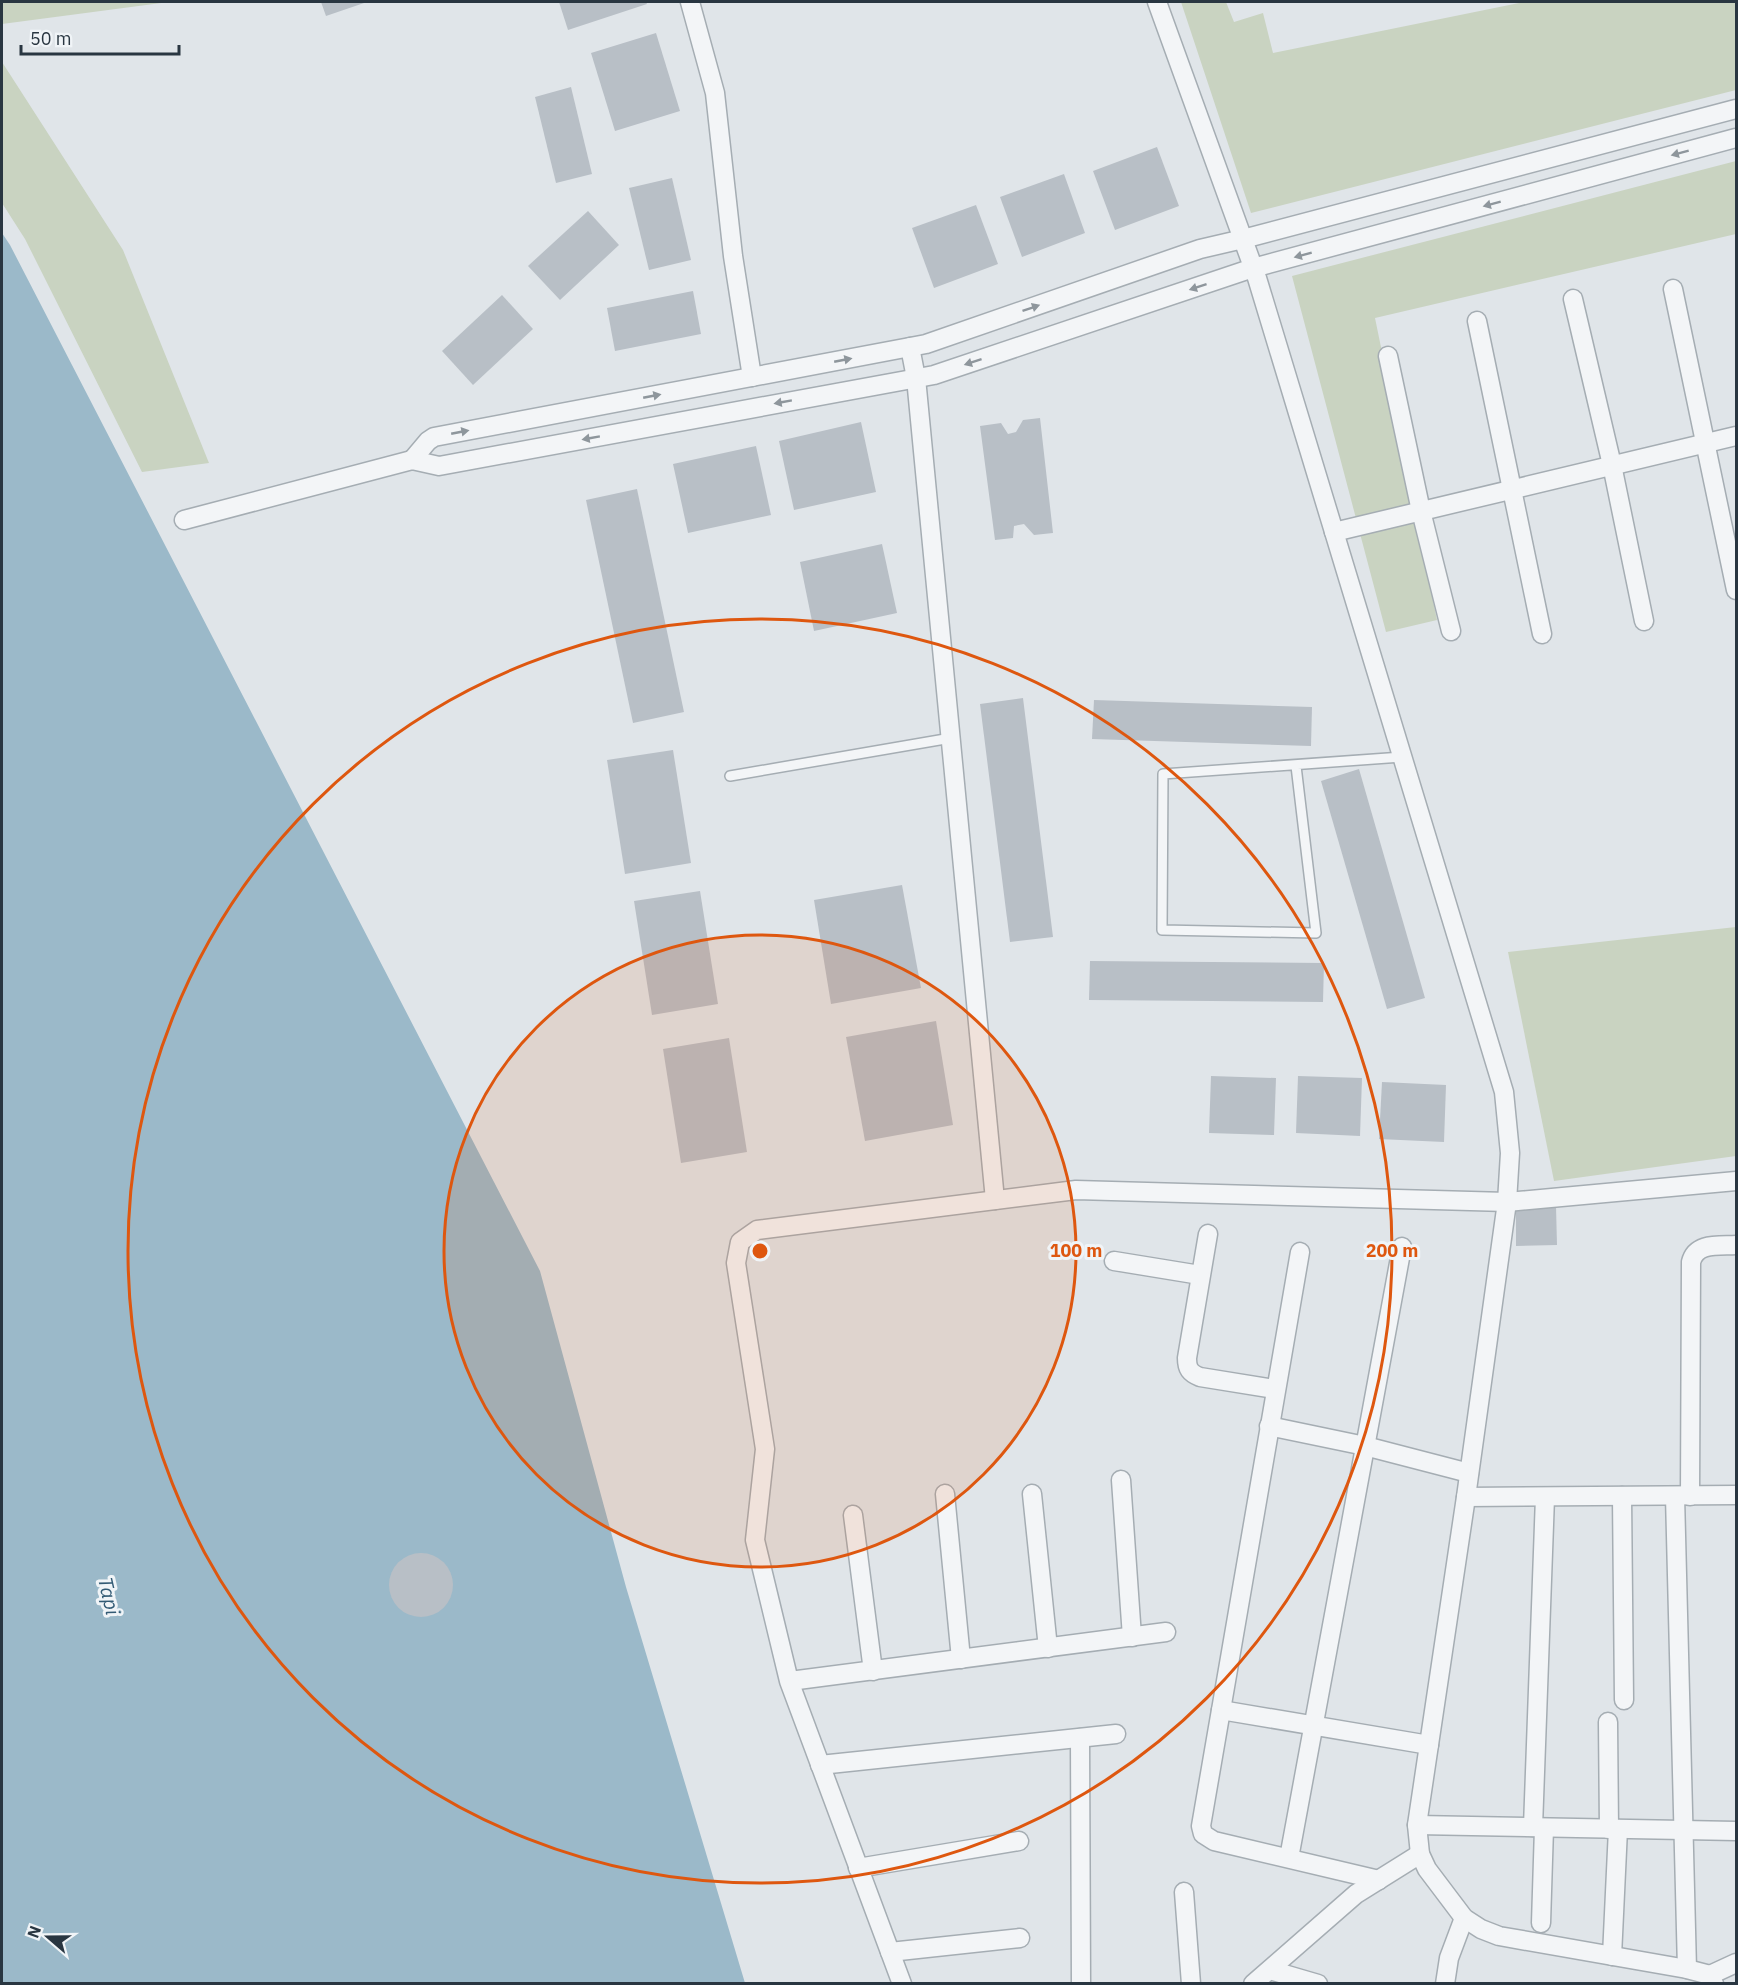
<svg xmlns="http://www.w3.org/2000/svg" width="1738" height="1985" viewBox="0 0 1738 1985" font-family="'IBM Plex Sans',sans-serif">
<style>
.green{fill:#c9d3c1}
.water{fill:#9bb9c9}
.building{fill:#b8bfc6}
.lines{fill:none;stroke-linecap:round;stroke-linejoin:round}
.service-casing{stroke:#a5adb3;stroke-width:12}
.minor-casing{stroke:#a5adb3;stroke-width:21}
.service{stroke:#f3f5f7;stroke-width:9}
.minor{stroke:#f3f5f7;stroke-width:18}
.oneway{fill:#8e969c}
.ring{fill:none;stroke:#de570f;stroke-width:3}
.labels{text-anchor:middle;stroke-width:6;stroke-linejoin:round;paint-order:stroke}
.water-label{font-size:20px;font-style:italic;fill:#335b75;stroke:#f0f4f7}
.centre{fill:#de570f;stroke:#f0f4f7;stroke-width:3}
.ring-label{font-size:18px;text-anchor:middle;font-weight:bold;fill:#de570f;stroke:#f0f4f7;stroke-width:6;stroke-linejoin:round;paint-order:stroke}
</style>
<rect width="100%" height="100%" fill="#e0e5e9"/>
<g class="green">
<path d="M2 2H169L2 24Z"/>
<path d="M1181 2H1226L1234 22 1263 13 1273 53 1524 2H1736V90L1251 213Z"/>
<path d="M2 62 123 250 209 463 142 472 25 239 2 203Z"/>
<path d="M1736 161V234L1375 318 1437 620 1386 632 1292 276Z"/>
<path d="M1736 927V1156L1554 1181 1508 952Z"/>
</g>
<path class="water" d="M2 233 10 245 540 1271 626 1587 745 1983H2Z"/>
<g class="building">
<path d="M321 2H367L326 16Z"/>
<path d="M559 2H646L647 4 568 30Z"/>
<path d="M656 33 680 111 615 131 591 53Z"/>
<path d="M571 87 592 174 556 183 535 97Z"/>
<path d="M1157 147 1179 206 1115 230 1093 171Z"/>
<path d="M1064 174 1085 233 1022 257 1000 197Z"/>
<path d="M672 178 691 260 649 270 629 188Z"/>
<path d="M976 205 998 264 934 288 912 228Z"/>
<path d="M588 211 619 245 560 300 528 266Z"/>
<path d="M693 291 701 334 615 351 607 308Z"/>
<path d="M502 295 533 329 473 385 442 351Z"/>
<path d="M1040 418 1053 533 1034 535 1024 524 1014 526 1013 538 995 540 980 426 1001 423 1008 434 1016 432 1023 420Z"/>
<path d="M861 422 876 492 794 510 779 441Z"/>
<path d="M756 446 771 515 688 533 673 464Z"/>
<path d="M637 489 684 712 633 723 586 500Z"/>
<path d="M882 544 897 613 814 631 800 562Z"/>
<path d="M1023 698 1053 937 1010 942 980 704Z"/>
<path d="M1094 700 1312 707 1311 746 1092 739Z"/>
<path d="M673 750 691 863 625 874 607 760Z"/>
<path d="M1359 769 1425 998 1387 1009 1321 781Z"/>
<path d="M902 885 921 988 831 1004 814 900Z"/>
<path d="M700 891 718 1004 652 1015 634 901Z"/>
<path d="M1090 961 1324 963 1323 1002 1089 1000Z"/>
<path d="M936 1021 953 1125 865 1141 846 1037Z"/>
<path d="M729 1038 747 1152 681 1163 663 1049Z"/>
<path d="M1211 1076 1276 1078 1274 1135 1209 1133Z"/>
<path d="M1298 1076 1362 1078 1360 1136 1296 1133Z"/>
<path d="M1382 1082 1446 1085 1444 1142 1379 1139Z"/>
<path d="M1516 1206H1556L1557 1245 1516 1246Z"/>
<circle cx="421" cy="1585" r="32"/>
</g>
<g class="lines">
<g class="service-casing">
<g id="service">
<path d="M1296 766 1316 933 1162 930 1163 774 1402 757"/>
<path d="M730 776 951 738"/>
</g>
</g>
<g class="minor-casing">
<g id="minor">
<path d="M690 2 715 93 733 256 752 377"/>
<path d="M1157 2 1257 278 1504 1092 1510 1153 1507 1202 1466 1497 1417 1825 1420 1854 1427 1869 1464 1918 1481 1929 1499 1936 1687 1969 1710 1975 1714 1984"/>
<path d="M1673 289 1736 590"/>
<path d="M1573 299 1612 465 1644 621"/>
<path d="M1477 321 1542 634"/>
<path d="M910 347 916 378 995 1200"/>
<path d="M1388 356 1421 511 1451 631"/>
<path d="M412 460 428 441 434 437 926 344 1200 249 1243 239 1736 109"/>
<path d="M184 520 412 460 439 466 934 375 1253 268 1736 138"/>
<path d="M1334 532 1736 436"/>
<path d="M1208 1234 1187 1358C1187 1369 1190 1373 1200 1377L1275 1389"/>
<path d="M1300 1252 1201 1826 1203 1834 1214 1841 1379 1880"/>
<path d="M1114 1261 1200 1275"/>
<path d="M1269 1426 1365 1446 1469 1473"/>
<path d="M1121 1480 1132 1637"/>
<path d="M945 1494 961 1659"/>
<path d="M1032 1494 1048 1648"/>
<path d="M1622 1496 1624 1700"/>
<path d="M1675 1496 1687 1969"/>
<path d="M1690 1496 1691 1262C1696 1242 1719 1246 1736 1245"/>
<path d="M1466 1497 1736 1495"/>
<path d="M853 1515 873 1671"/>
<path d="M790 1681 1166 1632"/>
<path d="M1221 1710 1429 1745"/>
<path d="M1608 1722 1609 1829"/>
<path d="M1080 1738 1081 1984"/>
<path d="M820 1765 1116 1734"/>
<path d="M1417 1825 1736 1831"/>
<path d="M1533 1827 1545 1497"/>
<path d="M1289 1858 1402 1247"/>
<path d="M858 1868 1019 1841"/>
<path d="M1184 1892 1191 1984"/>
<path d="M1541 1923 1544 1828"/>
<path d="M890 1952 1020 1938"/>
<path d="M1612 1956 1618 1829"/>
<path d="M1270 1970 1318 1984"/>
<path d="M1710 1975 1736 1963"/>
<path d="M902 1984 789 1681 755 1540 765 1449 736 1263 740 1242 757 1230 1076 1190 1507 1202 1736 1181"/>
<path d="M1253 1984 1356 1894 1420 1854"/>
<path d="M1445 1984 1449 1958 1464 1918"/>
</g>
</g>
<use href="#service" class="service"/>
<use href="#minor" class="minor"/>
</g>
<defs><path id="oneway-solid" d="M-6-.8H1V-3.2L6.5 0L1 3.2V.8H-6Z" transform="scale(1.5)"/></defs>
<g class="oneway">
<use href="#oneway-solid" transform="translate(1680 153) rotate(165)"/>
<use href="#oneway-solid" transform="translate(1492 204) rotate(165)"/>
<use href="#oneway-solid" transform="translate(1303 255) rotate(165)"/>
<use href="#oneway-solid" transform="translate(1198 287) rotate(162)"/>
<use href="#oneway-solid" transform="translate(1031 308) rotate(-19)"/>
<use href="#oneway-solid" transform="translate(843 360) rotate(-11)"/>
<use href="#oneway-solid" transform="translate(973 362) rotate(162)"/>
<use href="#oneway-solid" transform="translate(652 396) rotate(-11)"/>
<use href="#oneway-solid" transform="translate(783 402) rotate(170)"/>
<use href="#oneway-solid" transform="translate(460 432) rotate(-11)"/>
<use href="#oneway-solid" transform="translate(591 438) rotate(170)"/>
</g>
<circle cx="760" cy="1251" r="316" fill="#de570f" fill-opacity=".12"/>
<g class="ring">
<circle cx="760" cy="1251" r="316"/>
<circle cx="760" cy="1251" r="632"/>
</g>
<g class="labels">
<g class="water-label">
<text transform="translate(109 1596) rotate(77)" y="7">Tapi</text>
</g>
</g>
<circle cx="760" cy="1251" r="9" class="centre"/>
<g class="ring-label">
<text x="1076" y="1257">100 m</text>
<text x="1392" y="1257">200 m</text>
</g>
<rect width="1738" height="1985" fill="none" stroke="#293641" stroke-width="6"/>
<g transform="translate(48 1937) rotate(290)" stroke="#f0f4f7" stroke-width="4.5" paint-order="stroke">
<path d="M0-4.5L10 22L0 15L-10 22Z" fill="#293641"/>
<text y="-9" font-size="16" font-weight="bold" text-anchor="middle" fill="#293641">N</text>
</g>
<path d="M21 45v9h158v-9" fill="none" stroke="#293641" stroke-width="3"/>
<text x="30" y="45" font-size="18" fill="#293641" stroke="#f0f4f7" stroke-width="4.5" paint-order="stroke">50 m</text>
</svg>
